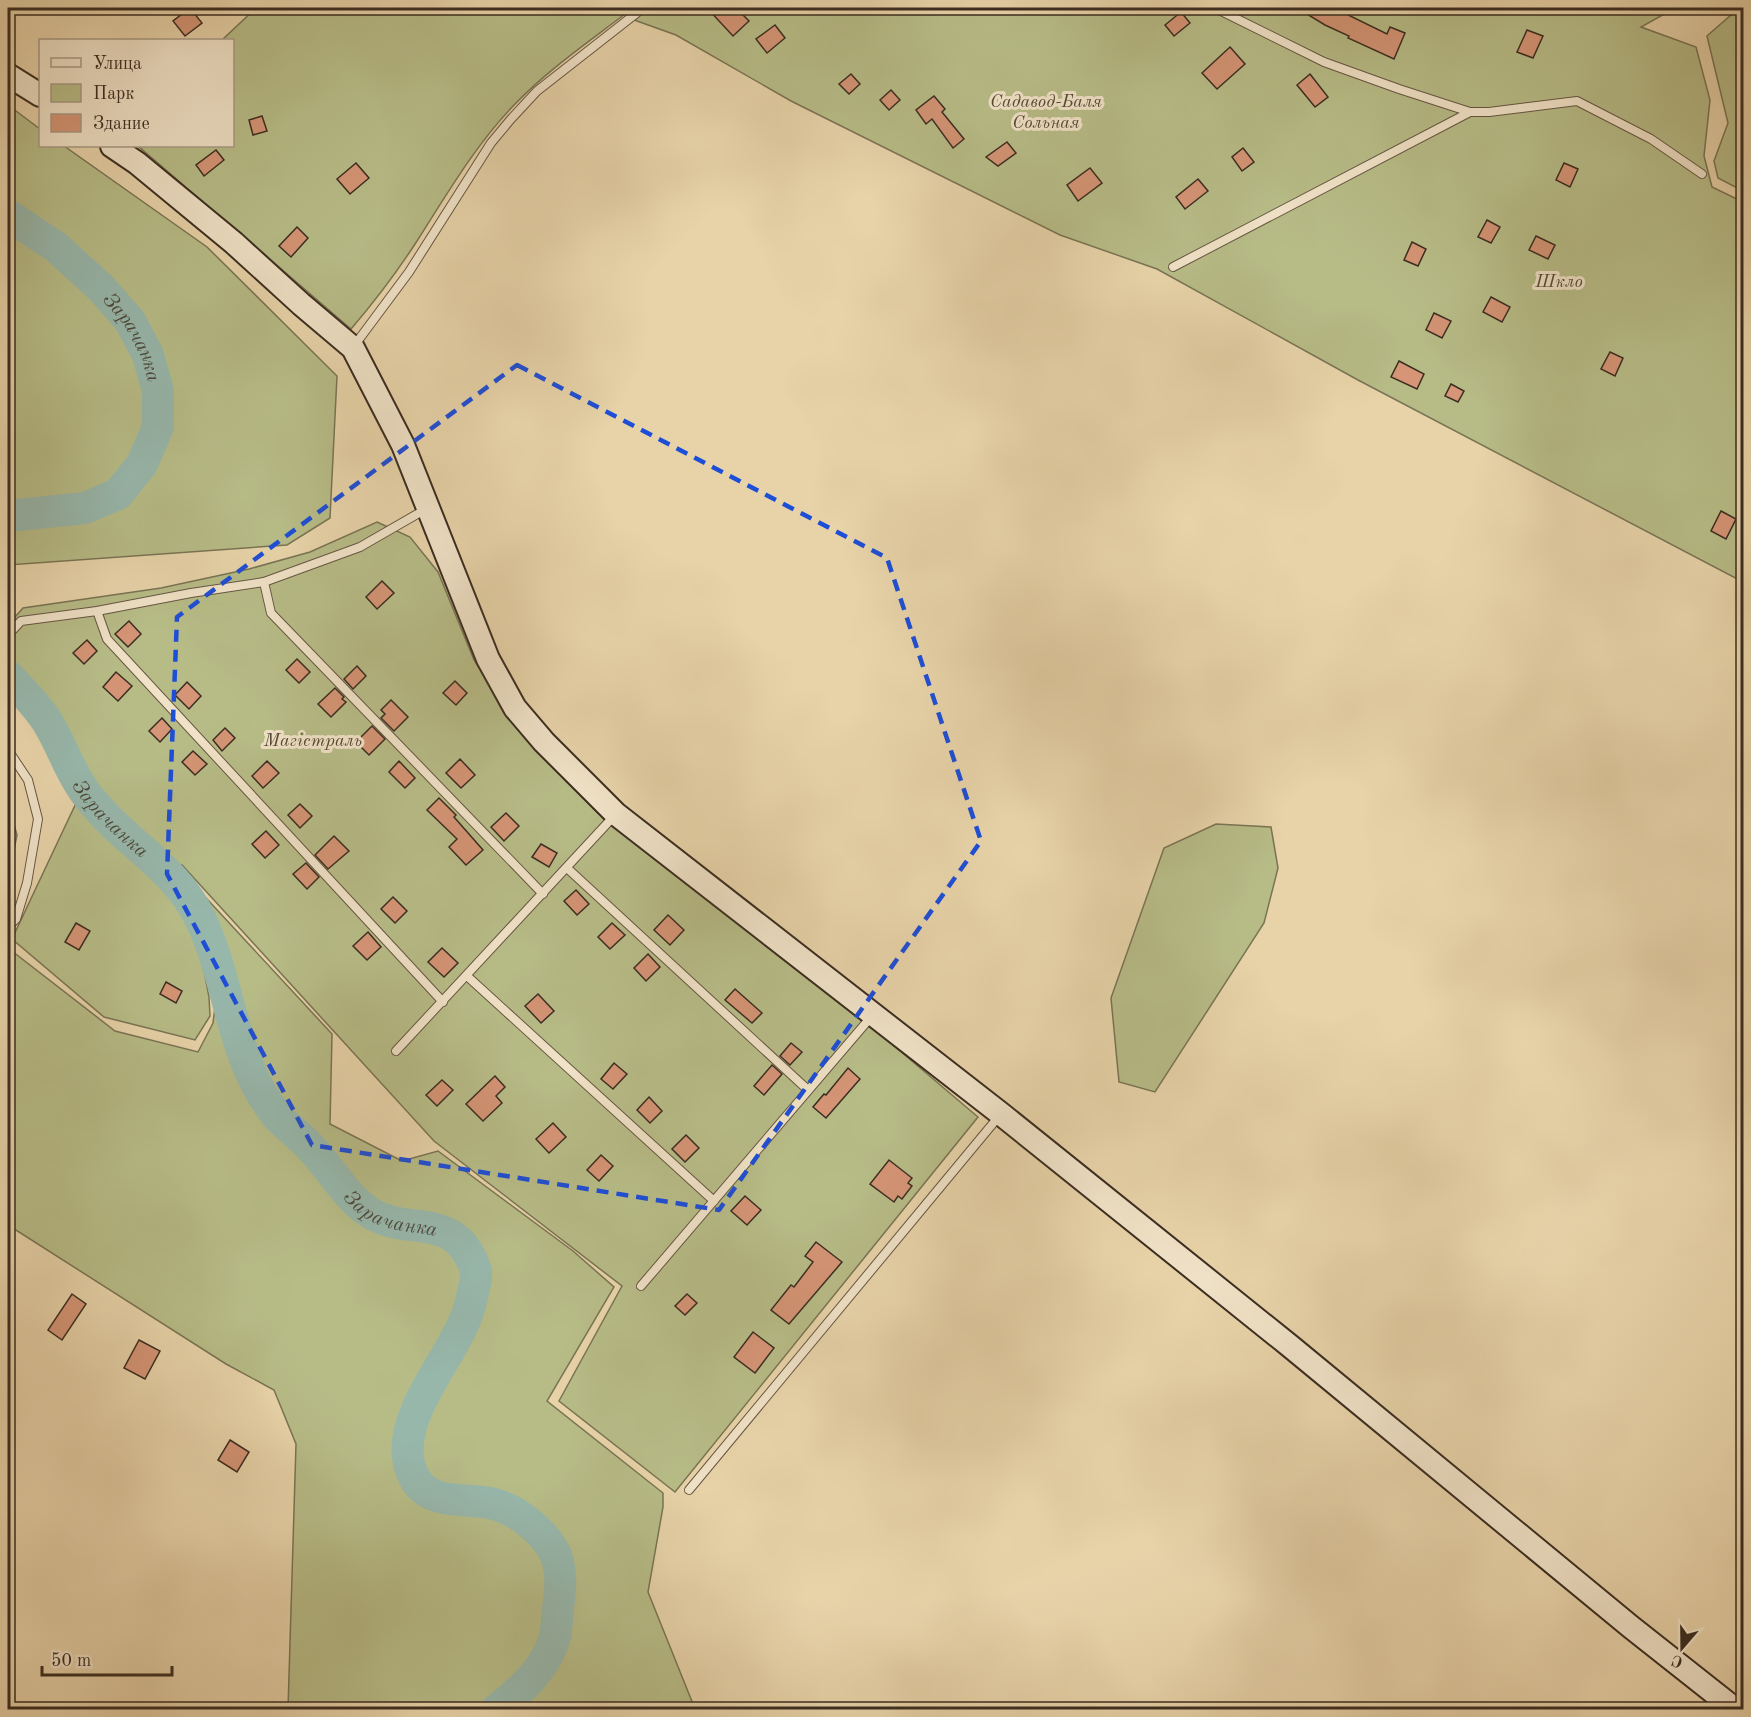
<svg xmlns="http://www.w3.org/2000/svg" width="1751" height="1717" viewBox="0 0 1751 1717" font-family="'Old Standard TT',serif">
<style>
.green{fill:#b7bc87;stroke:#797454;stroke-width:1.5}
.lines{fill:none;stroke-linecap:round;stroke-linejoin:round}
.river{stroke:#97b7ab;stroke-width:32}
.building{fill:#d59576;stroke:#3b2d21;stroke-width:1.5}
.lane-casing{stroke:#665643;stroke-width:10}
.secondary-casing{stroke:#3b2d21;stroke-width:26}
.lane{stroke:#f0e2c7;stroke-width:8}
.secondary{stroke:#f0e2c7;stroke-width:22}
.marked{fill:none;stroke:#1d4ed8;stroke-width:4.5;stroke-dasharray:12 8;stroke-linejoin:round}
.labels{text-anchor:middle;stroke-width:6;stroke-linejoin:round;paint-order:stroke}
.park-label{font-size:18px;font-style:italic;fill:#544a35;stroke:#f0e2c7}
.water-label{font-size:20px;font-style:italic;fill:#4d493d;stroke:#f0e2c7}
</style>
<rect width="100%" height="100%" fill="#e8d3a9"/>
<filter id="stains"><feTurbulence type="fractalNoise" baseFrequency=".00333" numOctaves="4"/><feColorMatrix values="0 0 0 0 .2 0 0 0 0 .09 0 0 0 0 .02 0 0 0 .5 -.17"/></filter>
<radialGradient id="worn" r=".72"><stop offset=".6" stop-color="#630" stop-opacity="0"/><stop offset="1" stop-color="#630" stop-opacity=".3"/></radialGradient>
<g class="green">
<path d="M256 8H1675L1641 27 1696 47 1710 100 1704 156 1712 187 1743 202V582L1358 380 1157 269 1060 235 791 101 676 35 637 21 625 14C587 43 548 70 515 104 476 144 447 194 417 241 397 272 375 301 351 329L138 146H232V40H222Z"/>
<path d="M1739 8H1744L1743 191 1718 178 1714 161 1728 123 1707 36Z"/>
<path d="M8 105 40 129V146H64L207 247 337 376 330 518 287 545 8 565Z"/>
<path d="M377 522 410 537 438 572 474 660 521 732 597 812 847 1006 978 1117 675 1492 559 1401 622 1286 434 1141 182 865 174 890 198 939 209 997 210 1016 195 1040 104 1017 12 939 77 801 46 737 8 697V625L23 608 161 588 249 569 310 552Z"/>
<path d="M8 803 17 835 8 880Z"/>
<path d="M1216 824 1271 827 1278 868 1264 923 1155 1092 1119 1082 1111 998 1164 848Z"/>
<path d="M182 872 332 1034 330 1124 402 1161 438 1151 573 1251 614 1287 547 1401 663 1493V1507L648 1592 695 1709H288L296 1444 274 1390 226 1364 8 1225V948L115 1031 198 1052 213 1023 216 999 201 936 177 890Z"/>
</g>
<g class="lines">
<g class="river">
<path id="s1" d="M8 215 56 247 101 288 130 321 148 355 158 391V427L142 464 118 494 85 508 8 516"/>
<path id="s2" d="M8 676C22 691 37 705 48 723 63 748 72 778 91 800 127 845 175 866 201 920 231 984 231 1060 277 1116 288 1128 302 1137 312 1149 332 1170 347 1199 372 1214 411 1236 455 1211 475 1268 477 1275 476 1280 474 1288 472 1299 469 1310 465 1320 447 1365 388 1427 414 1477 429 1507 468 1497 494 1504 518 1510 552 1537 558 1562 562 1578 560 1593 558 1609 557 1618 557 1627 555 1636 548 1666 520 1692 496 1710"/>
</g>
</g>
<g class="building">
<path d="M190 8 202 23 185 36 173 21Z"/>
<path d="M707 8H736L749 21 733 36Z"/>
<path d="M1297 8H1334L1387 34 1390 27 1405 33 1394 59 1348 38 1349 36 1325 25Z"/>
<path d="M1181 12 1190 23 1174 36 1165 25Z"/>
<path d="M775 25 785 38 767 53 756 39Z"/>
<path d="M1527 30 1543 36 1533 58 1517 52Z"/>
<path d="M1230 47 1245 64 1217 89 1202 73Z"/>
<path d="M851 74 860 84 849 94 839 84Z"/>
<path d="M1310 74 1328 97 1315 107 1297 85Z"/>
<path d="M891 90 900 100 889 110 880 100Z"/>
<path d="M934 96 945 109 942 112 964 139 953 148 932 119 926 124 916 110Z"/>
<path d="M262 116 267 131 253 135 249 120Z"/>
<path d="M1007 142 1016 153 998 166 986 157Z"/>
<path d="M1243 148 1254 162 1242 171 1232 157Z"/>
<path d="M216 150 224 160 204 176 196 165Z"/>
<path d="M356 163 369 178 350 194 337 179Z"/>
<path d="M1564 163 1578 169 1570 187 1556 180Z"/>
<path d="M1090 168 1102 183 1078 201 1067 185Z"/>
<path d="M1198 179 1208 191 1185 209 1176 197Z"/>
<path d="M1487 220 1500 227 1491 243 1478 237Z"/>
<path d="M297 227 308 238 291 257 279 246Z"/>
<path d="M1536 236 1555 245 1548 259 1529 250Z"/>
<path d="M1412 242 1426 249 1418 266 1404 260Z"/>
<path d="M1491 297 1510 307 1502 322 1483 312Z"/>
<path d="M1434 313 1451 321 1442 338 1426 330Z"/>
<path d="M1610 352 1623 358 1615 376 1601 369Z"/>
<path d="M1399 361 1424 374 1417 389 1391 377Z"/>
<path d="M1451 384 1464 391 1458 402 1445 396Z"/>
<path d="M1721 511 1736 519 1726 539 1711 531Z"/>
<path d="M382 581 394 593 377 609 366 597Z"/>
<path d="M129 621 141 634 128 647 115 634Z"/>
<path d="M87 640 97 651 84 664 73 653Z"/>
<path d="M297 659 310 672 299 683 286 670Z"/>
<path d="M357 666 366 676 353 689 344 679Z"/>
<path d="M116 672 132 686 118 701 103 687Z"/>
<path d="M455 681 467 693 456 705 443 693Z"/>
<path d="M187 682 201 696 189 709 175 695Z"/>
<path d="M335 688 344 697 342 699 346 702 331 717 318 704Z"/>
<path d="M391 700 408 717 394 731 381 718 385 714 381 710Z"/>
<path d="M162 718 172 729 160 742 149 731Z"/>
<path d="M372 726 385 739 369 755 356 742Z"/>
<path d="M225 728 235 738 222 751 213 740Z"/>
<path d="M193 751 207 764 195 775 182 762Z"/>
<path d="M460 759 475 775 461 788 446 773Z"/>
<path d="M267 761 279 773 263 788 252 776Z"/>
<path d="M399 761 415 778 405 788 389 772Z"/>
<path d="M439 798 456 815 454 817 483 850 466 865 449 847 457 839 427 810Z"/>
<path d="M300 804 312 816 300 828 288 815Z"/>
<path d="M506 813 519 826 504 841 491 827Z"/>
<path d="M266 831 279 845 265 858 252 844Z"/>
<path d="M334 836 349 851 328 869 315 855Z"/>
<path d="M541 844 557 853 549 867 532 857Z"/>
<path d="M306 863 319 877 307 889 293 874Z"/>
<path d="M576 890 589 904 577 915 564 901Z"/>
<path d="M393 897 407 911 395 923 381 909Z"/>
<path d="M668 915 684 930 670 945 654 930Z"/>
<path d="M76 923 90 931 79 950 65 942Z"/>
<path d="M612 923 625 935 610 949 598 937Z"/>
<path d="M368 932 381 947 367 960 353 946Z"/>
<path d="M442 948 458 963 444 977 428 962Z"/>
<path d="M648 954 660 967 646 981 634 968Z"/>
<path d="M166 982 182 991 176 1003 160 994Z"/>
<path d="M735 989 762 1013 752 1023 725 1000Z"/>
<path d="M538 994 554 1011 541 1023 525 1006Z"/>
<path d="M791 1043 802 1052 790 1065 780 1056Z"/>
<path d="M614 1063 627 1074 613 1089 601 1079Z"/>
<path d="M772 1065 782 1074 764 1095 754 1086Z"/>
<path d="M848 1068 860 1079 826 1118 813 1107 824 1094 826 1095Z"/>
<path d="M495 1076 505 1087 496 1096 502 1103 483 1121 466 1104Z"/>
<path d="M442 1080 453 1090 437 1106 426 1095Z"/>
<path d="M649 1097 662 1111 650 1123 637 1110Z"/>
<path d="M553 1123 566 1137 549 1153 536 1139Z"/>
<path d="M686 1135 699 1148 685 1162 672 1149Z"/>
<path d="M601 1155 613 1166 599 1181 587 1170Z"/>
<path d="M889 1160 912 1178 908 1183 912 1186 902 1199 898 1196 894 1202 870 1184Z"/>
<path d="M745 1196 761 1210 747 1225 731 1211Z"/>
<path d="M816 1242 842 1262 789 1324 771 1310 791 1285 794 1287 813 1262 805 1256Z"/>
<path d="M72 1294 86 1304 62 1340 48 1330Z"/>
<path d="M687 1294 697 1303 685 1315 675 1306Z"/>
<path d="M753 1332 774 1348 755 1373 734 1357Z"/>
<path d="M139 1340 160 1351 145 1379 124 1368Z"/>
<path d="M230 1440 249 1452 237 1472 218 1460Z"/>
</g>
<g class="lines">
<g class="lane-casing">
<g id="lane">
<path d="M1215 8 1324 62 1399 89 1470 112"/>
<path d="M1173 267 1470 112H1489L1577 101 1651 139 1702 174"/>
<path d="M354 346 409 272 491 143 511 119 537 91 643 8"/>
<path d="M264 582 271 613 543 894"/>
<path d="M97 611 107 639 443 1002"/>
<path d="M8 635 21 621 97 611 191 593 264 582 360 547 426 509"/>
<path d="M8 750 28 780 38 819 27 883 16 919 8 927"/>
<path d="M567 868 808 1090"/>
<path d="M467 976 714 1201"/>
<path d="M396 1051 615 815"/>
<path d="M641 1286 871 1017"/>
<path d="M689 1490 1000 1115"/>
</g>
</g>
<g class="secondary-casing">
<g id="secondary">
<path d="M8 75 40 95"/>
<path d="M112 146 137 163 234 243 301 304 353 348 403 445 488 659 515 708 544 742 616 814 1001 1114 1290 1346 1631 1627 1736 1710"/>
</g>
</g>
<use href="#lane" class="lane"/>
<use href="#secondary" class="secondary"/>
</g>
<path class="marked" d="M517 365 887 558 981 841 719 1210 312 1145 167 874 177 617Z"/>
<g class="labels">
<g class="park-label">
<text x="1046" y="107">Садавод-Баля<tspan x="1046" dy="21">Сольная</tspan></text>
<text x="1559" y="287">Шкло</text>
<text x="313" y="746">Магістраль</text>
</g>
<g class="water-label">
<text dy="7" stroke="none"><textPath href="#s1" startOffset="178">Зарачанка</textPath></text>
<text dy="7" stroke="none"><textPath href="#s2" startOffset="177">Зарачанка</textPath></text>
<text dy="7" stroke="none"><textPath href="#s2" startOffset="680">Зарачанка</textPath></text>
</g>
</g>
<rect width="1751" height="1717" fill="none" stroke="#e8d3a9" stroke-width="30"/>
<rect x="9" y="9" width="1733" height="1699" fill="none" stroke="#3b2d21" stroke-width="3"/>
<rect x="15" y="15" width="1721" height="1687" fill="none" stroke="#3b2d21" stroke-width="1.5"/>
<rect x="39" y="39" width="195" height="108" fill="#f0e2c7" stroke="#a89a85" stroke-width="1.5"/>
<rect x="51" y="58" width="30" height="9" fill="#f0e2c7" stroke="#a89a85" stroke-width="1.5"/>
<text x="93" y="69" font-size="18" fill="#3b2d21">Улица</text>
<rect x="51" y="84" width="30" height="18" fill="#b7bc87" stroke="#a89a85" stroke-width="1.5"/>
<text x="93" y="99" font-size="18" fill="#3b2d21">Парк</text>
<rect x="51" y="114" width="30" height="18" fill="#d59576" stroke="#a89a85" stroke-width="1.5"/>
<text x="93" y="129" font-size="18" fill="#3b2d21">Здание</text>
<g transform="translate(1682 1648) rotate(200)" stroke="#f0e2c7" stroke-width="4.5" paint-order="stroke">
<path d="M0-4.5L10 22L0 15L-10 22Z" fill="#3b2d21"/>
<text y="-9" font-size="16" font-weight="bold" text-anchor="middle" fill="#3b2d21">С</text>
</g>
<path d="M42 1666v9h130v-9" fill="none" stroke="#3b2d21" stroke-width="3"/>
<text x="51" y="1666" font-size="18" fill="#3b2d21" stroke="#f0e2c7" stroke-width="4.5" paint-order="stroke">50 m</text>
<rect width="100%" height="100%" filter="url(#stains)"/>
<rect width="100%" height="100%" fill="url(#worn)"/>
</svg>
